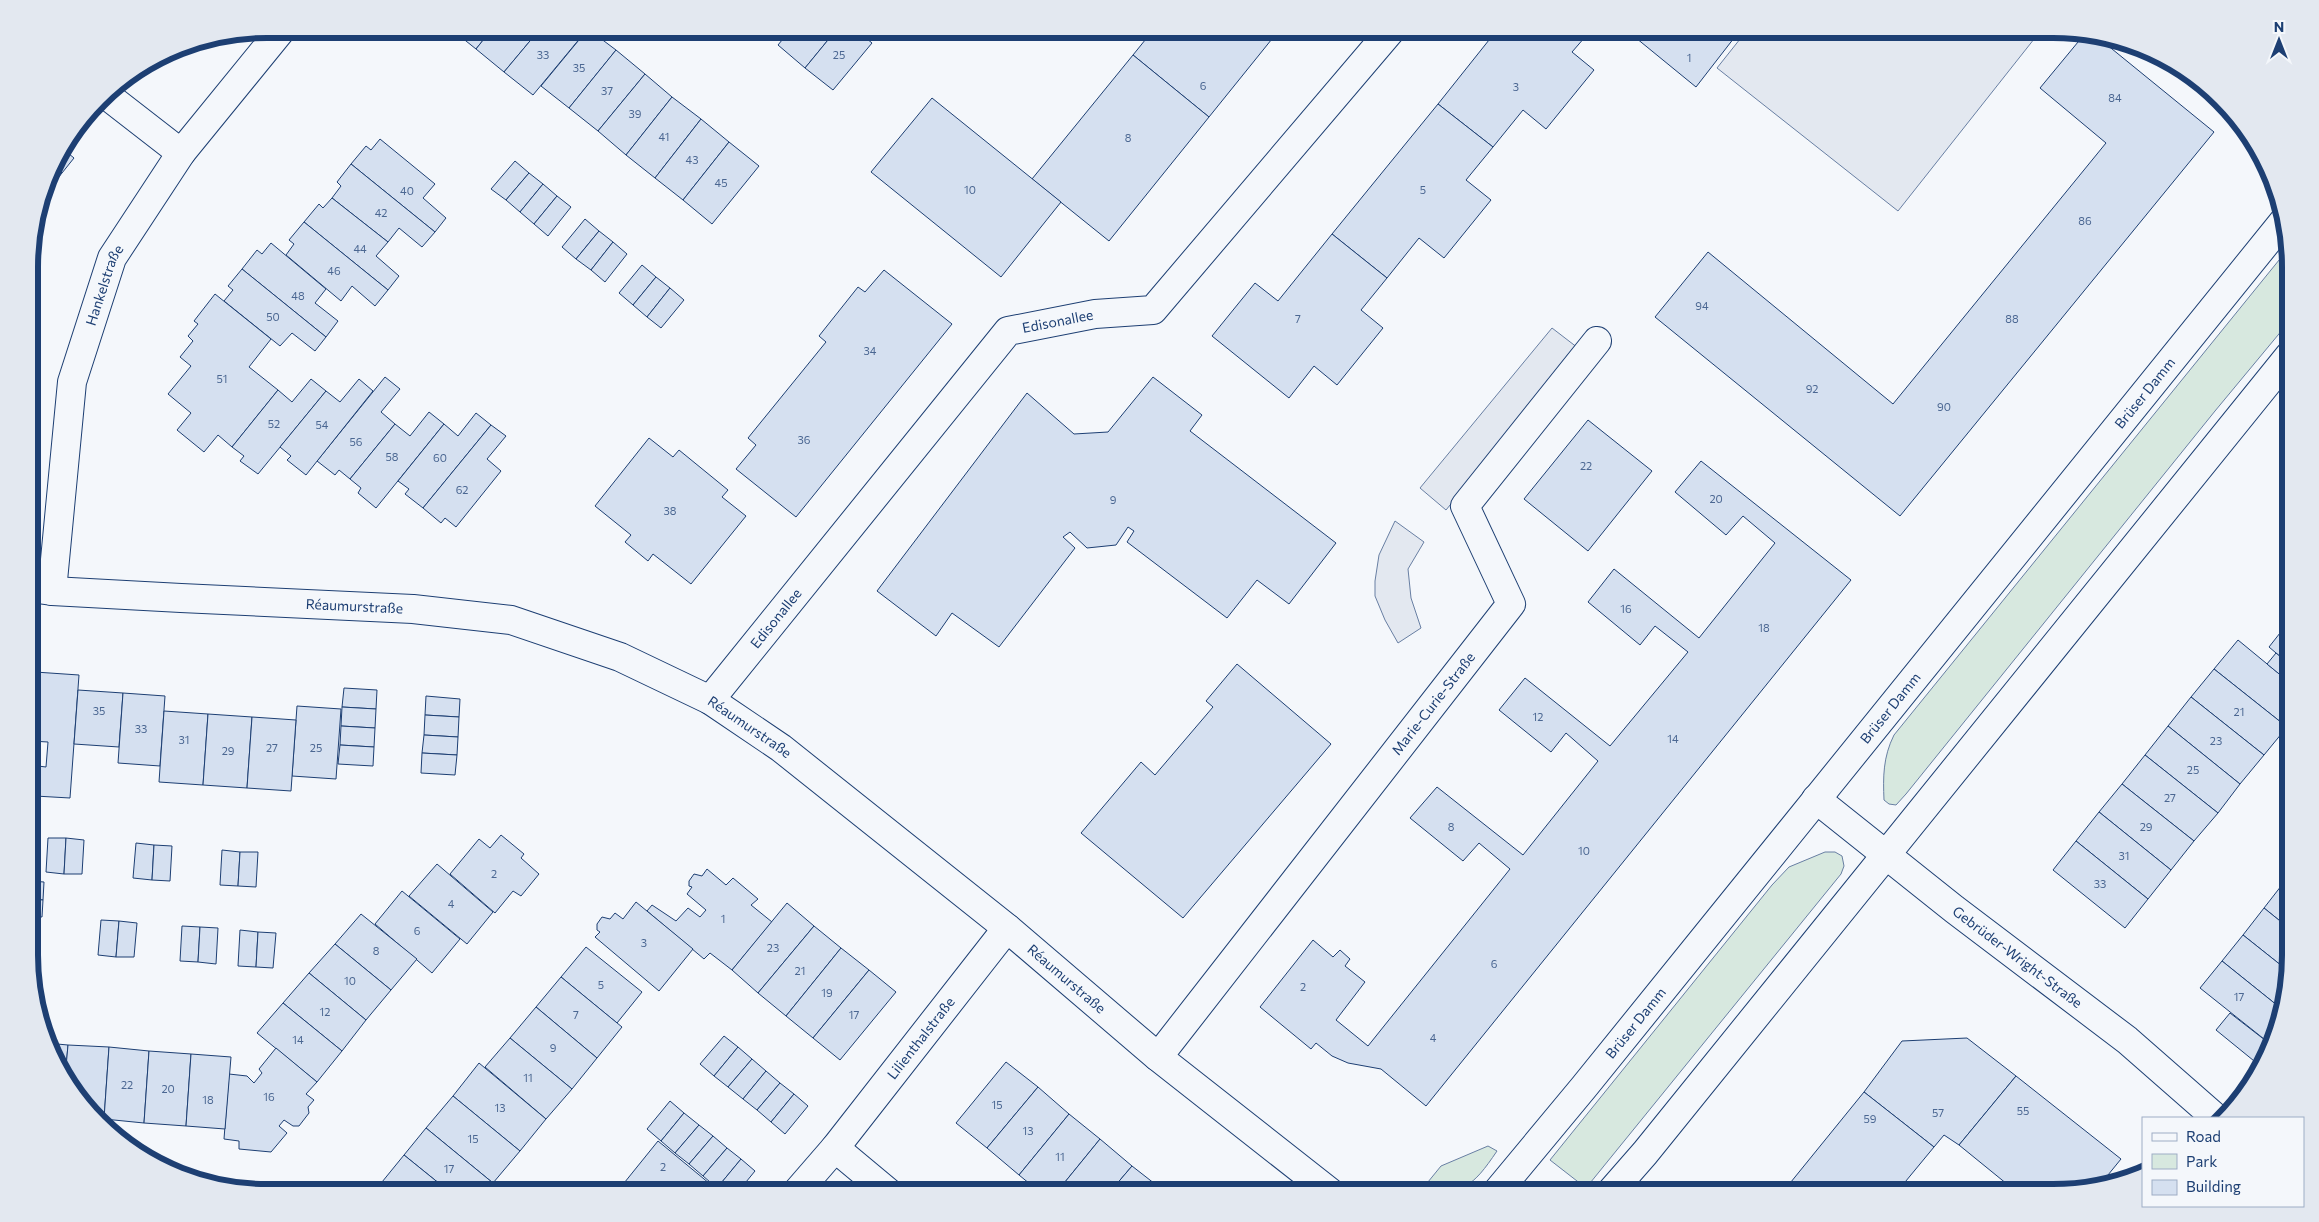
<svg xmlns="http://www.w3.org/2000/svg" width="2319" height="1222" viewBox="0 0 2319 1222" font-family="Commissioner,sans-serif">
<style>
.green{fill:#d7e8df;stroke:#687fa3}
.parking{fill:#e3e8f0;stroke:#687fa3}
.building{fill:#d5e0f0;stroke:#1d3f73}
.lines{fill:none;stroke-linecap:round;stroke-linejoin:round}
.pedestrian-casing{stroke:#1d3f73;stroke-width:30}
.minor-casing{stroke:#1d3f73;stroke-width:30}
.tertiary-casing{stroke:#1d3f73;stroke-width:30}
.pedestrian{stroke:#f4f7fb;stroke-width:28}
.minor{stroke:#f4f7fb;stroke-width:28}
.tertiary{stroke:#f4f7fb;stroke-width:28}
.labels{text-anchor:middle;stroke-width:4;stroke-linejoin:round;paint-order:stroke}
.number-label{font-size:11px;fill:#4b6792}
.street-label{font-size:14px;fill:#1d3f73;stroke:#f4f7fb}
.rim{fill:none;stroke:#1d3f73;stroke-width:6}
</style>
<rect width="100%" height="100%" fill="#f4f7fb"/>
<g class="green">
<path d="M2288 249V323L2215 411 1906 794 1896 805 1889 804 1884 800C1883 777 1883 757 1894 735Z"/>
<path d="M1825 852H1835L1842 856 1844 866 1841 874 1586 1188 1550 1160 1772 885 1789 867Z"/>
<path d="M1488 1146 1497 1151C1472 1188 1464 1193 1419 1193L1441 1166Z"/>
</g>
<g class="parking">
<path d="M1748 29H2042L1898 211 1717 68Z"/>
<path d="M1552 328 1578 348 1446 510 1420 488Z"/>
<path d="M1395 521 1424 542 1408 569 1411 598 1421 628 1398 643 1385 620 1375 596V581L1379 555Z"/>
</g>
<g class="building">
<path d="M451 29H492L476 49Z"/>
<path d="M492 29H540L504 72 476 49Z"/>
<path d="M540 29H570L581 37 533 95 504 72Z"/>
<path d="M588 29 616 50 569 108 541 86Z"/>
<path d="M791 29H837L805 68 778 45Z"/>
<path d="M837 29H855L872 43 833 90 805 68Z"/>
<path d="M1154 29H1280L1209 117 1133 55Z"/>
<path d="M1475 29H1592L1572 52 1594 70 1546 129 1523 110 1493 147 1438 104 1489 40Z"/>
<path d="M1625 29H1741L1696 87Z"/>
<path d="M2083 36 2101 40 2214 132 1900 516 1655 317 1708 252 1893 404 2106 143 2040 88Z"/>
<path d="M616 50 645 74 598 131 569 108Z"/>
<path d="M1133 55 1209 117 1109 241 1032 179Z"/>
<path d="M645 74 672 97 626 155 598 131Z"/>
<path d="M672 97 701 119 655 178 626 155Z"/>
<path d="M932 98 1061 202 1001 277 871 172Z"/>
<path d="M1438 104 1493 147 1466 180 1491 200 1444 258 1419 238 1387 278 1332 234Z"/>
<path d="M701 119 729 142 683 200 655 178Z"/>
<path d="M380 139 435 184 423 198 446 218 435 232 351 164 366 146 371 150Z"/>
<path d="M729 142 759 166 712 224 683 200Z"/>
<path d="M63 149 74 158 62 173 52 166Z"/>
<path d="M515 161 529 173 506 200 491 189Z"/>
<path d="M351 164 435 232 422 247 399 228 388 242 332 198 341 186 337 182Z"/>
<path d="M52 166 62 173 50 188 47 186Z"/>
<path d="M529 173 543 184 520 212 506 200Z"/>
<path d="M543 184 557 196 534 224 520 212Z"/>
<path d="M557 196 571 207 548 236 534 224Z"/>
<path d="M332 198 388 242 376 256 399 276 388 290 304 222 319 204 323 208Z"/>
<path d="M585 219 599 231 576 259 562 247Z"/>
<path d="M304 222 388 290 375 306 352 286 341 301 286 255 294 244 289 240Z"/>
<path d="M599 231 613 242 591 270 576 259Z"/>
<path d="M1332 234 1387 278 1361 310 1383 328 1337 385 1314 366 1289 398 1212 336 1255 283 1278 301Z"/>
<path d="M613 242 627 254 605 282 591 270Z"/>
<path d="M271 243 326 289 315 303 338 321 326 337 242 269 257 250 262 254Z"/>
<path d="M642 265 656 277 633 305 619 293Z"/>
<path d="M242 269 326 337 315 351 292 333 280 346 224 301 233 290 228 286Z"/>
<path d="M884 270 952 324 796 517 736 469 756 445 748 438 826 342 819 336 858 287 865 292Z"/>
<path d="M656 277 670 288 647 317 633 305Z"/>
<path d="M670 288 684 300 661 328 647 317Z"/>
<path d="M215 294 271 339 249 367 278 390 232 447 218 435 204 452 177 430 191 413 168 394 191 366 180 357 193 341 188 336 198 324 194 321Z"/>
<path d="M385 377 400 389 381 412 395 424 350 479 339 470 335 475 317 461Z"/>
<path d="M1153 377 1202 415 1190 431 1336 543 1289 604 1257 580 1227 618 1127 542 1134 531 1128 527 1116 545 1087 548 1070 532 1063 537 1075 548 999 647 952 613 936 636 877 591 1027 393 1074 434 1108 432Z"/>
<path d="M311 379 326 391 258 474 240 461 244 456 232 447 278 390 292 402Z"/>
<path d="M359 379 373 391 306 475 287 460 291 456 280 447 326 391 340 402Z"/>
<path d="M429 412 444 424 376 508 358 493 361 488 350 479 395 424 410 436Z"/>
<path d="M476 413 491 425 423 508 405 494 409 489 398 481 444 424 458 436Z"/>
<path d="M1588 420 1652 471 1588 551 1524 499Z"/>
<path d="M491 425 506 436 487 459 501 471 456 527 445 518 441 523 423 508Z"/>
<path d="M649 438 673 457 679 450 728 490 722 497 746 516 691 584 653 554 648 561 625 542 631 535 595 506Z"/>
<path d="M1701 461 1851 580 1426 1106 1381 1069 1348 1063 1332 1056 1316 1043 1311 1049 1260 1007 1313 940 1333 957 1340 950 1350 959 1345 966 1365 982 1336 1020 1368 1046 1510 869 1479 843 1463 861 1410 818 1437 787 1523 855 1598 761 1566 733 1551 752 1499 710 1525 678 1610 746 1688 652 1655 626 1640 645 1588 602 1614 569 1699 638 1775 543 1743 516 1726 535 1675 492Z"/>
<path d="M2280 633 2289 640V664L2269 647Z"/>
<path d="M2238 640 2289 682 2290 723 2287 727 2214 669Z"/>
<path d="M2276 653 2289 664V682L2267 664Z"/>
<path d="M1237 664 1331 744 1183 918 1081 833 1141 762 1155 775 1213 707 1206 701Z"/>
<path d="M2214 669 2287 727 2264 755 2191 697Z"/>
<path d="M35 672 79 675 70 798 35 796 38 766 46 767 48 742 31 741Z"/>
<path d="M344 688 377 690 376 709 342 707Z"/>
<path d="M78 690 123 693 119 747 74 744Z"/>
<path d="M123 693 165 696 160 766 118 763Z"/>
<path d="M426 696 460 699 459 717 425 715Z"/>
<path d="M2191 697 2264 755 2240 784 2168 726Z"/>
<path d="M297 706 341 709 336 779 292 776Z"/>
<path d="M342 707 376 709 375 728 341 726Z"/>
<path d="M164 711 208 714 203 785 159 782Z"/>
<path d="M208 714 252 717 247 788 203 785Z"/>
<path d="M425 715 459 717 458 737 424 735Z"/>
<path d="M252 717 296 720 291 791 247 788Z"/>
<path d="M341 726 375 728 374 747 340 745Z"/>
<path d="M2168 726 2240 784 2218 813 2145 755Z"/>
<path d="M424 735 458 737 457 755 422 753Z"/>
<path d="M340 745 374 747 373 766 338 764Z"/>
<path d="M422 753 457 755 455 775 421 773Z"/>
<path d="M2145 755 2218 813 2194 841 2122 784Z"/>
<path d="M2122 784 2194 841 2171 870 2099 812Z"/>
<path d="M2099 812 2171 870 2148 899 2076 841Z"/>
<path d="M501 835 524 854 521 858 539 874 521 896 513 891 495 913 450 874 479 839 490 848Z"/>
<path d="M48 838H66L64 874 46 872Z"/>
<path d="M66 838 84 840 82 874H64Z"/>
<path d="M2076 841 2148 899 2125 928 2053 870Z"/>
<path d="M136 843 154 845 152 880 133 878Z"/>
<path d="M154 845 172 846 170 881 152 880Z"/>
<path d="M222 850 240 852 238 886 220 885Z"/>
<path d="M240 852H258L256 887 238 886Z"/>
<path d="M437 864 493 912 467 944 409 896Z"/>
<path d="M707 869 726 885 733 878 758 899 751 905 772 922 732 970 710 953 704 959 647 911 652 905 676 921 688 908 700 917 706 910 687 894 692 887 689 886V881L694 874 702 876Z"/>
<path d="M31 881 44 882 43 900 31 899Z"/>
<path d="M2285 881 2290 885V929L2264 908Z"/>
<path d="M402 891 460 939 432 973 375 924Z"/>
<path d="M31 899 43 900 42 917 31 916Z"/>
<path d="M636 902 693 949 659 991 595 937 600 932 597 930V924L602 917 610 919 615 913 623 919Z"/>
<path d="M787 903 814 926 758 993 732 970Z"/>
<path d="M2264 908 2290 929V955L2287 970 2243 935Z"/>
<path d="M361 914 417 959 391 990 335 944Z"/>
<path d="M101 920 119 921 116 957 98 955Z"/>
<path d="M119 921 137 923 134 957H116Z"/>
<path d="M182 926 200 927 198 962 180 961Z"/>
<path d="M814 926 841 948 786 1016 758 993Z"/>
<path d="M200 927 218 928 216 964 198 962Z"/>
<path d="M240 930 258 932 256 967 238 966Z"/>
<path d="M258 932 276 933 273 968 256 967Z"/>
<path d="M2243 935 2287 970 2278 1006 2222 961Z"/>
<path d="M335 944 391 990 366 1020 309 973Z"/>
<path d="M586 947 642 992 617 1023 561 977Z"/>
<path d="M841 948 869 970 813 1038 786 1016Z"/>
<path d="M2222 961 2278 1006 2273 1028 2264 1039 2200 988Z"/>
<path d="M869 970 896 992 840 1060 813 1038Z"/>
<path d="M309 973 366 1020 342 1051 283 1003Z"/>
<path d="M561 977 622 1027 597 1058 536 1007Z"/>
<path d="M283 1003 342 1051 317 1082 257 1033Z"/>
<path d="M536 1007 597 1058 572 1089 510 1038Z"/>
<path d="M2230 1013 2270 1044 2267 1056 2259 1065 2216 1030Z"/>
<path d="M724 1036 738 1047 714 1076 700 1064Z"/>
<path d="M510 1038 572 1089 546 1119 485 1067Z"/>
<path d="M1967 1038 2016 1076 1959 1145 1944 1135 1934 1147 1864 1092 1902 1041Z"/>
<path d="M46 1043 68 1045 65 1078 47 1046Z"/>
<path d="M68 1045 109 1047 104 1119 78 1100 65 1078Z"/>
<path d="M109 1047 149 1051 144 1123 104 1119Z"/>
<path d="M738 1047 752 1059 728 1087 714 1076Z"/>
<path d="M276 1048 317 1082 306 1094 314 1100 308 1107 309 1113 299 1126H293L284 1120 279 1126 287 1133 271 1152 239 1149V1141L224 1139 229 1074 247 1076 254 1083 262 1073 259 1069Z"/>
<path d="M149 1051 191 1054 186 1126 144 1123Z"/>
<path d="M191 1054 231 1057 225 1129 186 1126Z"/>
<path d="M752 1059 766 1071 743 1099 728 1087Z"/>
<path d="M1006 1062 1038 1087 987 1148 956 1123Z"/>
<path d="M479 1063 546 1119 520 1151 453 1096Z"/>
<path d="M766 1071 780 1083 757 1110 743 1099Z"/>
<path d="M2016 1076 2121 1159 2099 1186 2067 1193H2018L1959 1145Z"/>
<path d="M780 1083 794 1094 771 1122 757 1110Z"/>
<path d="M1038 1087 1069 1114 1019 1175 987 1148Z"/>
<path d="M1864 1092 1934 1147 1896 1193H1782Z"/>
<path d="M794 1094 808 1106 785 1134 771 1122Z"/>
<path d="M453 1096 520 1151 493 1183 426 1128Z"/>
<path d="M670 1101 684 1113 661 1141 647 1129Z"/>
<path d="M684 1113 699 1125 675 1153 661 1141Z"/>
<path d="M1069 1114 1100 1139 1056 1193H1041L1019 1175Z"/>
<path d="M699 1125 713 1136 689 1164 675 1153Z"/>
<path d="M426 1128 493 1183 485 1193H451L404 1155Z"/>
<path d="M713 1136 727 1148 703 1176 689 1164Z"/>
<path d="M1100 1139 1132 1166 1109 1193H1056Z"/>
<path d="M658 1141 721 1193H616Z"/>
<path d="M727 1148 741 1159 717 1188 703 1176Z"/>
<path d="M404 1155 451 1193H396L382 1182Z"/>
<path d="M741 1159 755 1171 737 1193H723L717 1188Z"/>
<path d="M1132 1166 1164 1191 1163 1193H1109Z"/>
<path d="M382 1182 396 1193H372Z"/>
</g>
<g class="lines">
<g class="pedestrian-casing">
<g id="pedestrian">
<path id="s1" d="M710 700 1008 331 1095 314 1153 310 1392 29"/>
<path d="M835 1148 889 1193"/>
</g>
</g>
<g class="minor-casing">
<g id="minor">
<path d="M105 94 181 153"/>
<path id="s2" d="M30 588 52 591 181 598 413 609 511 620 620 657 710 700 781 748 1007 928 1158 1057 1331 1193"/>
<path id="s3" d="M52 591 72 382 112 258 181 153 282 29"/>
<path id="s4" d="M1816 799 1954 909 2127 1040 2216 1118"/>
<path id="s5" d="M1158 1057 1511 604 1465 506 1597 341"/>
<path id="s6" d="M796 1193 835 1148 1007 928"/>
</g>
</g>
<g class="tertiary-casing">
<g id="tertiary">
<path id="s7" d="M1496 1193 1584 1087 2283 222"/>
<path d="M1610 1193 1645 1153 2289 356"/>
</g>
</g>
<use href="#pedestrian" class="pedestrian"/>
<use href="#minor" class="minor"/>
<use href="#tertiary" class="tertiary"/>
</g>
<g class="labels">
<g class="number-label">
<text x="543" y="59">33</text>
<text x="839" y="59">25</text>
<text x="1689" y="62">1</text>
<text x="579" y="72">35</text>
<text x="1203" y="90">6</text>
<text x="1516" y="91">3</text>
<text x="607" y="95">37</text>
<text x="2115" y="102">84</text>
<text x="635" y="118">39</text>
<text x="664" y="141">41</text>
<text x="1128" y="142">8</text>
<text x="692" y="164">43</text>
<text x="721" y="187">45</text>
<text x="970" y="194">10</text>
<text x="1423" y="194">5</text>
<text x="407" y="195">40</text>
<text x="381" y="217">42</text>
<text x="2085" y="225">86</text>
<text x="360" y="253">44</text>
<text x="334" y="275">46</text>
<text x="298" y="300">48</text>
<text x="1702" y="310">94</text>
<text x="273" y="321">50</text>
<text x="1298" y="323">7</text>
<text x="2012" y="323">88</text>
<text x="870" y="355">34</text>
<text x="222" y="383">51</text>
<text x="1812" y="393">92</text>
<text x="1944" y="411">90</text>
<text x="274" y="428">52</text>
<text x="322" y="429">54</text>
<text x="804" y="444">36</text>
<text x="356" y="446">56</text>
<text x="392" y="461">58</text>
<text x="440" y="462">60</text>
<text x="1586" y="470">22</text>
<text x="462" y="494">62</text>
<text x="1716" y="503">20</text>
<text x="1113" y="504">9</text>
<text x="670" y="515">38</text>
<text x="1626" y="613">16</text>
<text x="1764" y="632">18</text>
<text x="99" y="715">35</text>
<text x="2239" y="716">21</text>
<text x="1538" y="721">12</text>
<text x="141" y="733">33</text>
<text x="1673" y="743">14</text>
<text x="184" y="744">31</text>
<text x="2216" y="745">23</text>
<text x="272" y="752">27</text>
<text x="316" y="752">25</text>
<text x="228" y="755">29</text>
<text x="2193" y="774">25</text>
<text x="2170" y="802">27</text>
<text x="1451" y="831">8</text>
<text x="2146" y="831">29</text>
<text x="1584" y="855">10</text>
<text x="2124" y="860">31</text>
<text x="494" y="878">2</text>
<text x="2100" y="888">33</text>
<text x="451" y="908">4</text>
<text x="723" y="923">1</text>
<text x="417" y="935">6</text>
<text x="644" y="947">3</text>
<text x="773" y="952">23</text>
<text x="376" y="955">8</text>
<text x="1494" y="968">6</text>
<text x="800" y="975">21</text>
<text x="350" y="985">10</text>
<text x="601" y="989">5</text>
<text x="1303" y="991">2</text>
<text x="827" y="997">19</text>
<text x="2239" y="1001">17</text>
<text x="325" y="1016">12</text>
<text x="576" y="1019">7</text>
<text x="854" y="1019">17</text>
<text x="1433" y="1042">4</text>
<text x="298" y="1044">14</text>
<text x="553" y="1052">9</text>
<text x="528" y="1082">11</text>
<text x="127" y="1089">22</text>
<text x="168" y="1093">20</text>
<text x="269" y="1101">16</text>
<text x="208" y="1104">18</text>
<text x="997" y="1109">15</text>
<text x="500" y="1112">13</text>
<text x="2023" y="1115">55</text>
<text x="1938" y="1117">57</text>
<text x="1870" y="1123">59</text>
<text x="1028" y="1135">13</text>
<text x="473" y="1143">15</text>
<text x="1060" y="1161">11</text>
<text x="663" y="1171">2</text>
<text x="449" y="1173">17</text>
</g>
<g class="street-label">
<text dy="5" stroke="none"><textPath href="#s3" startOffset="312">Hankelstraße</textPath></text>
<text dy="5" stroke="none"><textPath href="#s1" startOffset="525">Edisonallee</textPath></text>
<text dy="5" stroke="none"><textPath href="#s7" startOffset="1030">Brüser Damm</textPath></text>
<text dy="5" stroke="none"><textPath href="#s2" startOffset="325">Réaumurstraße</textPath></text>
<text dy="5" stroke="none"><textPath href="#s1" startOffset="105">Edisonallee</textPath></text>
<text dy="5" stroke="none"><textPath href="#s5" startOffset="448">Marie-Curie-Straße</textPath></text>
<text dy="5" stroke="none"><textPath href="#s7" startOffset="625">Brüser Damm</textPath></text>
<text dy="5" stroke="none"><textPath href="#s2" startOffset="745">Réaumurstraße</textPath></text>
<text dy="5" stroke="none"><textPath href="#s4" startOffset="256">Gebrüder-Wright-Straße</textPath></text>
<text dy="5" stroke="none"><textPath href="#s2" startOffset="1150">Réaumurstraße</textPath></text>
<text dy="5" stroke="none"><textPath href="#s7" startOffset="220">Brüser Damm</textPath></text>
<text dy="5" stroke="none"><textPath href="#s6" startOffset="199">Lilienthalstraße</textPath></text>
</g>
</g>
<path d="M0 0H2319V1222H0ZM267 38H2053A229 229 0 0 1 2282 267V955A229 229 0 0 1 2053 1184H267A229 229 0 0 1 38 955V267A229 229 0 0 1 267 38Z" fill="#e3e8f0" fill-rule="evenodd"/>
<path class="rim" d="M267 38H2053A229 229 0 0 1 2282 267V955A229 229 0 0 1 2053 1184H267A229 229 0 0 1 38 955V267A229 229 0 0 1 267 38Z"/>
<rect x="2142" y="1117" width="162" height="90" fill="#f4f7fb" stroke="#9eadc5"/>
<rect x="2152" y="1133" width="25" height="8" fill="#f4f7fb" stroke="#9eadc5"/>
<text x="2186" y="1142" font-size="15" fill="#1d3f73">Road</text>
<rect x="2152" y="1154" width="25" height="15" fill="#d7e8df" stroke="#9eadc5"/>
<text x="2186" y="1167" font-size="15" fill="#1d3f73">Park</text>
<rect x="2152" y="1180" width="25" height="15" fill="#d5e0f0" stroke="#9eadc5"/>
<text x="2186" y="1192" font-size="15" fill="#1d3f73">Building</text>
<g transform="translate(2279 40)" stroke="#f4f7fb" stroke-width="4" paint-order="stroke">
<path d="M0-4L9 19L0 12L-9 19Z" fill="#1d3f73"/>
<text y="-8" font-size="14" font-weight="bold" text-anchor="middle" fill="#1d3f73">N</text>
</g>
</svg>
